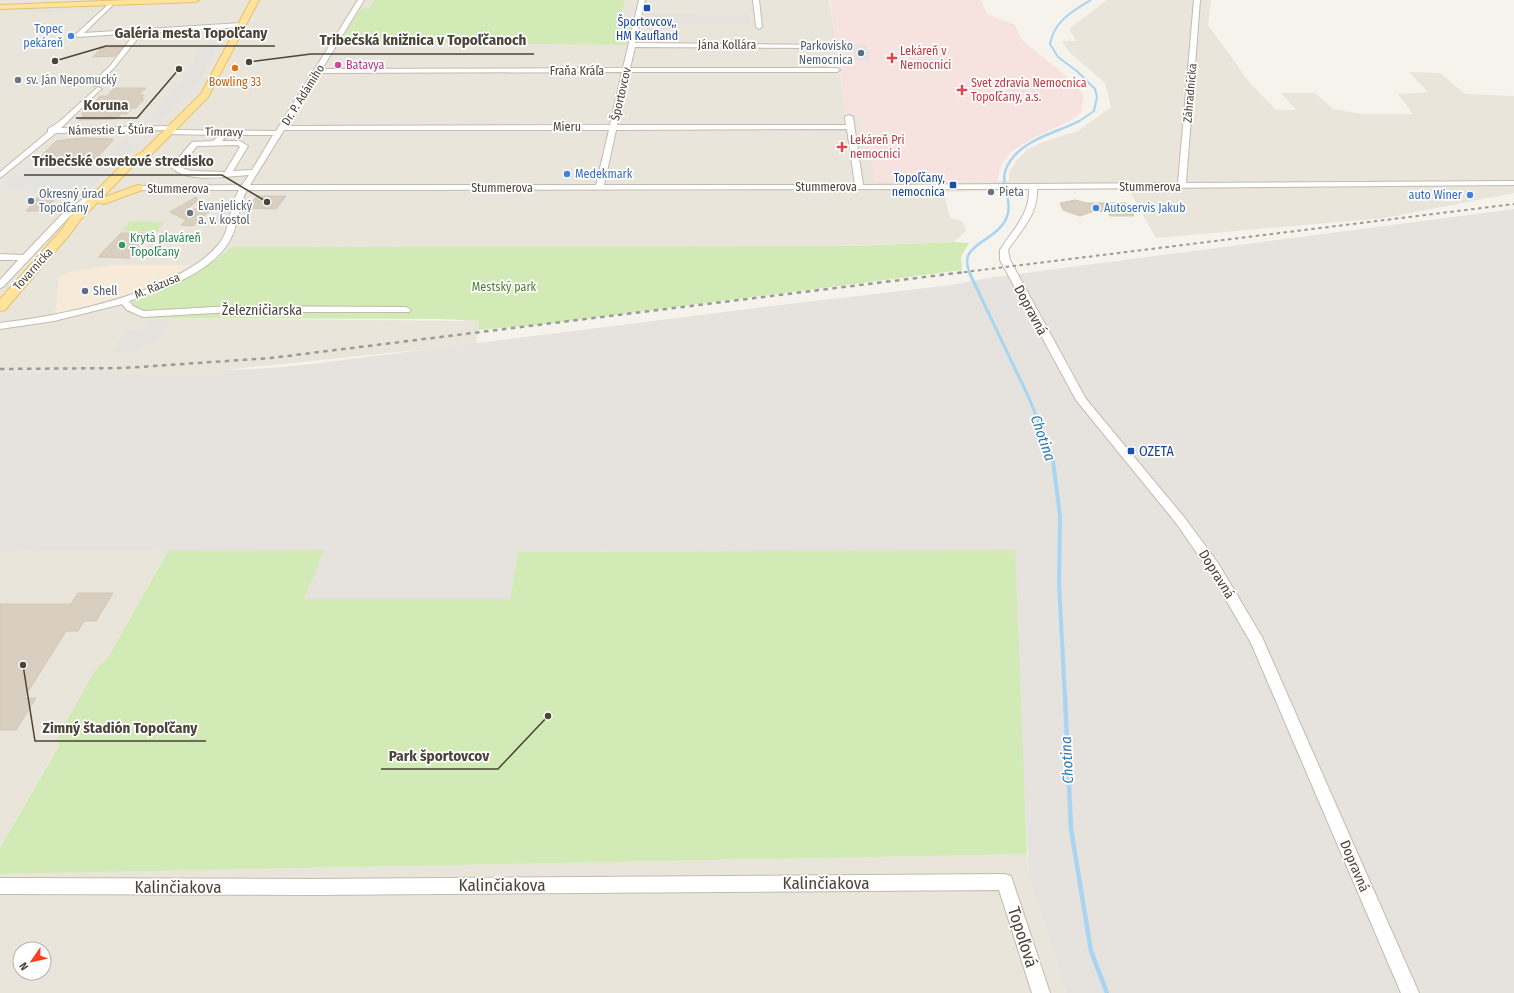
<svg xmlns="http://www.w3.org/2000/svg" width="1514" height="993" viewBox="0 0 1514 993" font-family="'Fira Sans Condensed',sans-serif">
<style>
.residential{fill:#eae5da;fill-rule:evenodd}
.commercial{fill:#f7ead8}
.industrial{fill:#e6e2dd}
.medical{fill:#f6e3e0}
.green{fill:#d2eab5}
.parking{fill:#e5e3e0}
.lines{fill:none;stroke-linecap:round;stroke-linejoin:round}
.stream-far4{stroke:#a9d4f2;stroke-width:2}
.stream-far3{stroke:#a9d4f2;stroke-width:2.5}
.stream-far2{stroke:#a9d4f2;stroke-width:3}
.stream-far1{stroke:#a9d4f2;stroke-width:4}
.stream{stroke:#a9d4f2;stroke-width:4.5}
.building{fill:#d8cfc1;stroke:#d3c7b4}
.minor-casing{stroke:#c2bbae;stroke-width:2}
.major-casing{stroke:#e6c16a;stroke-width:2}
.minor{fill:#fff;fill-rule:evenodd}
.major{fill:#ffe39c;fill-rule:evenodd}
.rail-far1{stroke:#9a9a9a;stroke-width:2;stroke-dasharray:3.5 3.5;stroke-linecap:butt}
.rail{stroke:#9a9a9a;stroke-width:2.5;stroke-dasharray:4.5 4.5;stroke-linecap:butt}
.transit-dot{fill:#1a4fb4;stroke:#fff;stroke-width:1.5}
.shop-dot{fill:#3f7fe0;stroke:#fff;stroke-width:1.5}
.service-dot{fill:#5c6f8a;stroke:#fff;stroke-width:1.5}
.health-dot{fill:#e0444e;stroke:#fff;stroke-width:1.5}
.hotel-dot{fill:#d1479c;stroke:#fff;stroke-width:1.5}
.food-dot{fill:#e8710a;stroke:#fff;stroke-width:1.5}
.worship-dot{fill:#6b7280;stroke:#fff;stroke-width:1.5}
.leisure-dot{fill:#2e9e5b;stroke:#fff;stroke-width:1.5}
.labels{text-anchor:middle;stroke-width:3.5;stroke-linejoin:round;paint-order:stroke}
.far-transit-label{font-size:12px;fill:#164399;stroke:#fff}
.far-shop-label{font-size:12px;fill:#366cbe;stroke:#fff;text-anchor:end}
.far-street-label{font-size:12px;fill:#4b4439;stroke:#fff}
.far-service-label{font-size:12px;fill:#4e5e75;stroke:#fff;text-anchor:start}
.far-health-label{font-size:12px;fill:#be3a42;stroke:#fff;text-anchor:start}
.far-hotel-label{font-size:12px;fill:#b23c85;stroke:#fff;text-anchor:start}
.far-worship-label{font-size:12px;fill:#5b616d;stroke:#fff;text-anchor:start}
.far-food-label{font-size:12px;fill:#c56008;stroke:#fff}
.far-leisure-label{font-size:12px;fill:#27864d;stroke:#fff;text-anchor:start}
.far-park-label{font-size:12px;fill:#4a7f2a;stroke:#fff}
.street-label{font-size:14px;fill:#4b4439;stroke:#fff}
.transit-label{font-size:14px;fill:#164399;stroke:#fff;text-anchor:start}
.water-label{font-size:15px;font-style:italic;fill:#2e7ab2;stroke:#fff}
.near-street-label{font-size:17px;fill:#4b4439;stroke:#fff}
.leader{fill:none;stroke:#4b4439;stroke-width:1.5}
.callout-dot{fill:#4b4439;stroke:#fff;stroke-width:1.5}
.callout-label{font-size:15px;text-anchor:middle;font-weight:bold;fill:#4b4439;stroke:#fff;stroke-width:3.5;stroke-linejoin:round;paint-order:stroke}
</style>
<rect width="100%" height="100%" fill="#f6f3ec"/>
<g class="residential">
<path d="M0 0H829L838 55H827L828 68H839L846 117H857L860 119 862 135 860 139 868 140 867 141V145H869L875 181 906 182 1009 181V173L1017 160 1028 149 1043 142 1078 131 1111 107 1105 83 1070 53 1062 41H1076L1069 29 1107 0H1211L1208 25 1250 83 1276 110H1296L1281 93H1315L1333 109 1361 114H1413L1398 94 1428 92 1409 72 1440 73 1465 94 1514 96V193L1385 218 1156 238 1129 190 1047 189 944 192 949 215 951 218 962 221 966 231 954 242 835 246 231 247 200 272 172 286 134 301 144 318 479 321 476 344 224 370 220 374H0Z"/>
<path d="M168 551 40 777 0 848V552Z"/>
<path d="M1027 854 1029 875 1066 993H0V874ZM20 949H44V973H20Z"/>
</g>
<path class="commercial" d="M113 265H190L167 279 134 293 55 315 59 277 73 271Z"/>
<g class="industrial">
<path d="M648 13 749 14 750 26 643 25Z"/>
<path d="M1514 209V993H1066L1029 875 1011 578 1015 550 518 552 510 599H304L323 550 0 552V374H220L224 370 272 368 311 364 780 305 952 285 987 278Z"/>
<path d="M147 320H171L155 344H144L138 352H112L127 329H142Z"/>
</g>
<path class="medical" d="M830 0H981L987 14 1015 25 1022 40 1077 85 1084 96 1081 112 1070 121 1033 138 1012 151 1002 163 997 181 875 182 869 146 867 145V140H868H860V135H862L860 120 857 119 856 117H846Z"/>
<g class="green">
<path d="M375 0H625L620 17H627L625 23H632L627 45 340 42 361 9 369 8Z"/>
<path d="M131 221 165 222 156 232 122 231Z"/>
<path d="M954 242 969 243 961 256 962 270 537 325 478 330 479 321 442 319 144 318 132 302C170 287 201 275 231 247L851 246Z"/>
<path d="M324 550 304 599H510L518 552 1015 550 1027 854 0 874V848L59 745 57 740 59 734 96 669 107 659 168 551Z"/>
</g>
<g class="parking">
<path d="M101 7 97 11 17 13 27 9Z"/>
<path d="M221 39 199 84 188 97 178 101 162 121 144 123 182 80 202 44 208 43 210 40Z"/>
<path d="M852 45H867L870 60H855Z"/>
<path d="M146 137 147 139 143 143 112 167 88 191 0 189V186L20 169 87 166 91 163 107 156 124 139Z"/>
<path d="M226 205 225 223 200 226 205 220 210 219 221 206Z"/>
<path d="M1006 279 1041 348 1020 349 987 280Z"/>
</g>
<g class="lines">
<path class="stream-far4" d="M1078 122 1094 111 1097 97 1095 89 1078 72 1058 57 1050 44C1054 21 1073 11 1091 0"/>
<path class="stream-far3" d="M970 273C956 245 994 242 1005 221 1018 197 990 182 1015 155 1032 137 1058 132 1079 121"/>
<path class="stream-far2" d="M969 272 1029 398 1052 455 1053 462"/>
<path class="stream-far1" d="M1053 461 1060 516 1059 584 1065 698"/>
<path class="stream" d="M1065 697 1071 829 1091 951 1107 993"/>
</g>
<g class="building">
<path d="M123 47 115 56 93 57 101 48Z"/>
<path d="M114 88H146L138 95H144L141 99H144L136 108H132L127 114H121L116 119 79 120 85 115H81L100 96H107Z"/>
<path d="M82 138 114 139 96 159 66 161 67 159 37 160 56 141Z"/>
<path d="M41 195H56L53 197 57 198 41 211H26L32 205H29Z"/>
<path d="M257 196H286L276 209 247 208Z"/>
<path d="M196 197 198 200 186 210 214 207 193 226 181 225 186 220 170 212Z"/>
<path d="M1075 200 1087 203H1126L1134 216H1110L1108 212 1094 211 1080 216 1063 210 1060 203Z"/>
<path d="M121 233H153L130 258 98 257Z"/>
<path d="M78 593H113L96 621H84L78 631H66L24 698H36L16 730H0V604H71Z"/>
</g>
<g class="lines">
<g class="minor-casing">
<g id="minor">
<path d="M358 0H364L322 69 623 68 639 0H645L635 43 824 45 825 46 822 48 635 47 630 68H837L840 70 837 72H629L617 125H846L845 117 849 115 853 117 863 185 1178 183 1194 0H1200L1186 183 1514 181V185L1037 189C1038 215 1021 230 1008 250L1010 260 1086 399 1184 517 1218 563 1262 637 1419 993H1401L1251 643 1208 569 1176 523 1076 400 1000 260V250C1012 230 1030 215 1029 189L247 190C238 206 239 224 230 240 213 272 162 290 129 301L133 306 144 311 232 306 406 307 411 310 409 312H232L143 317 127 310 122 304 54 321 0 329V323C61 316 178 293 219 244 231 229 229 207 239 190H138L134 188 135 186 242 185 249 175C228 176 187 184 171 167L192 142 213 141 219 135 168 134 164 132 165 130 56 133 0 178V172L48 132V129L59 122 98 87 102 89 100 90 61 128 171 126 175 128 173 130 276 131ZM622 72 610 125 287 126 319 73ZM847 129 855 185H604L616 130ZM284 130H609L596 185H250ZM227 135H273L252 170 233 171 248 146 240 141H222ZM238 145 240 147 225 172 191 171 180 167 197 146Z"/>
<path d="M753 0H759L762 27 759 29 756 27Z"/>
<path d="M112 1 114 2V4L84 33 241 23 244 25 241 27 142 33 114 68 94 86 92 85V83L110 66 135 33 78 37 75 35Z"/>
<path d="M98 189H101L105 191 71 215 3 287 0 288V280L18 260H0V254L23 255 65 211Z"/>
<path d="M1005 874 1011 876 1050 993H1032L999 890 312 895 0 894V878L312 879Z"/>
</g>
</g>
<g class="major-casing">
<g id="major">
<path d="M129 0H199L195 2 0 9V5Z"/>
<path d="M251 0H259L208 97 150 156 132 167 102 198 138 185 142 186 143 188 142 190 107 203 103 204 98 202 80 220 71 233 5 310 0 311V299L62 229 71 216 124 163 142 152 201 94Z"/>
</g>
</g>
<use href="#minor" class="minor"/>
<use href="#major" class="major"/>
<path class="rail-far1" d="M957 273 1514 204"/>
<path class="rail" d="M0 369 124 368 271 358 965 272"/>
</g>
<g class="transit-dot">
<rect x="643" y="4" width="8" height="8" rx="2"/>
<rect x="949" y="181" width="8" height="8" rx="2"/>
<rect x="1127" y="447" width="8" height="8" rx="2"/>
</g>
<g class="shop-dot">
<circle cx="71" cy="36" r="4"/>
<circle cx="567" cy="174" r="4"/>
<circle cx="1470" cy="195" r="4"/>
<circle cx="1096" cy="208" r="4"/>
</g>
<g class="service-dot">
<circle cx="861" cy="53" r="4"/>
<circle cx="31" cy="201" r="4"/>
<circle cx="85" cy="291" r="4"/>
</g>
<g class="health-dot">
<path d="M890 52h4v4h4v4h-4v4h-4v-4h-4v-4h4z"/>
<path d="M960 84h4v4h4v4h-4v4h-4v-4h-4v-4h4z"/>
<path d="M840 141h4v4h4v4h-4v4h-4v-4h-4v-4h4z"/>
</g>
<circle class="hotel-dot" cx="338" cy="65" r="4"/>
<circle class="food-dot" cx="235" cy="68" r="4"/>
<g class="worship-dot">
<circle cx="18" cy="80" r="4"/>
<circle cx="991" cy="192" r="4"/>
<circle cx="190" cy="213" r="4"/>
</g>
<circle class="leisure-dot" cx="122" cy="245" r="4"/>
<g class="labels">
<g class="far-transit-label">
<text x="647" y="26">Športovcov,,<tspan x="647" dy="14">HM Kaufland</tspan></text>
<text x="945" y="182" text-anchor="end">Topoľčany,<tspan x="945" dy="14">nemocnica</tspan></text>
</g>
<g class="far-shop-label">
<text x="63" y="33">Topec<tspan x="63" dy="14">pekáreň</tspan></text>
<text x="575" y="178" text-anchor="start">Medekmark</text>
<text x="1462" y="199">auto Winer</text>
<text x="1104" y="212" text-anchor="start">Autoservis Jakub</text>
</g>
<g class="far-street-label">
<text x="727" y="49">Jána Kollára</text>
<text x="577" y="75">Fraňa Kráľa</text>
<text transform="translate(1190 93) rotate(-85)" y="4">Záhradnícka</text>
<text transform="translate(621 94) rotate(-77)" y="4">Športovcov</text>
<text transform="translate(303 95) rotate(-58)" y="4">Dr. P. Adámiho</text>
<text x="567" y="131">Mieru</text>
<text transform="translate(111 130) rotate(-1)" y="4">Námestie Ľ. Štúra</text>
<text transform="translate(224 132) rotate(1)" y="4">Timravy</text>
<text x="826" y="191">Stummerova</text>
<text x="1150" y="191">Stummerova</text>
<text x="502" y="192">Stummerova</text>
<text x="178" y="193">Stummerova</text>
<text transform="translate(33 269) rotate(-48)" y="4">Tovarnícka</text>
<text transform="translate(157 286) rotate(-23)" y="4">M. Rázusa</text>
</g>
<g class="far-service-label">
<text x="853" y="50" text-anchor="end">Parkovisko<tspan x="853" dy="14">Nemocnica</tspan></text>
<text x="39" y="198">Okresný úrad<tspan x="39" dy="14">Topoľčany</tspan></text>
<text x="93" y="295">Shell</text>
</g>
<g class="far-health-label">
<text x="900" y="55">Lekáreň v<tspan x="900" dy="14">Nemocnici</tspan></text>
<text x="971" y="87">Svet zdravia Nemocnica<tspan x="971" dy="14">Topoľčany, a.s.</tspan></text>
<text x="850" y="144">Lekáreň Pri<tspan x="850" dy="14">nemocnici</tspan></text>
</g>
<g class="far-hotel-label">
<text x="346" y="69">Batavya</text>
</g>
<g class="far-worship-label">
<text x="26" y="84">sv. Ján Nepomucký</text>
<text x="999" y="196">Pieta</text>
<text x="198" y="210">Evanjelický<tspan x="198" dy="14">a. v. kostol</tspan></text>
</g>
<g class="far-food-label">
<text x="235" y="86">Bowling 33</text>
</g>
<g class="far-leisure-label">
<text x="130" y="242">Krytá plaváreň<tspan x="130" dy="14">Topoľčany</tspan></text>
</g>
<g class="far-park-label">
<text x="504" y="291">Mestský park</text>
</g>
<g class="street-label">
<text x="262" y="315">Železničiarska</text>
<text transform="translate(1031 310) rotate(62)" y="5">Dopravná</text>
<text transform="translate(1217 574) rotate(58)" y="5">Dopravná</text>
<text transform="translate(1355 866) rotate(67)" y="5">Dopravná</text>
</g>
<g class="transit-label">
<text x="1139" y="456">OZETA</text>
</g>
<g class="water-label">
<text transform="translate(1043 438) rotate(71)" y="5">Chotina</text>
<text transform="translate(1067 760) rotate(-93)" y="5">Chotina</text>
</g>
<g class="near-street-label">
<text x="826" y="889">Kalinčiakova</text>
<text x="502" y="891">Kalinčiakova</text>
<text x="178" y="893">Kalinčiakova</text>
<text transform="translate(1023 937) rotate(72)" y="6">Topoľová</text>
</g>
</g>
<path class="leader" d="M55 61L106 46H275M249 62L311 54H534M179 69L137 118H76M267 202L222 175H24M23 665L35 741H206M548 716L498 769H381"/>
<g class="callout-dot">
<circle cx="55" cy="61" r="4"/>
<circle cx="249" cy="62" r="4"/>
<circle cx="179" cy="69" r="4"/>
<circle cx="267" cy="202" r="4"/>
<circle cx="23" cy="665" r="4"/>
<circle cx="548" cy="716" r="4"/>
</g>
<g class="callout-label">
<text x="191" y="38">Galéria mesta Topoľčany</text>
<text x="423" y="45">Tribečská knižnica v Topoľčanoch</text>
<text x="106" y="110">Koruna</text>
<text x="123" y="166">Tribečské osvetové stredisko</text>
<text x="120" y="733">Zimný štadión Topoľčany</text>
<text x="439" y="761">Park športovcov</text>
</g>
<g transform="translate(32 961) rotate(236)"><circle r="19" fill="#ffffff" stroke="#b7b4b0"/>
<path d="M0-3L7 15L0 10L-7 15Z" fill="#fc3f1d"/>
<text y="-6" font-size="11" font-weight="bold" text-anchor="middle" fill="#4b4439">N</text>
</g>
</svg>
